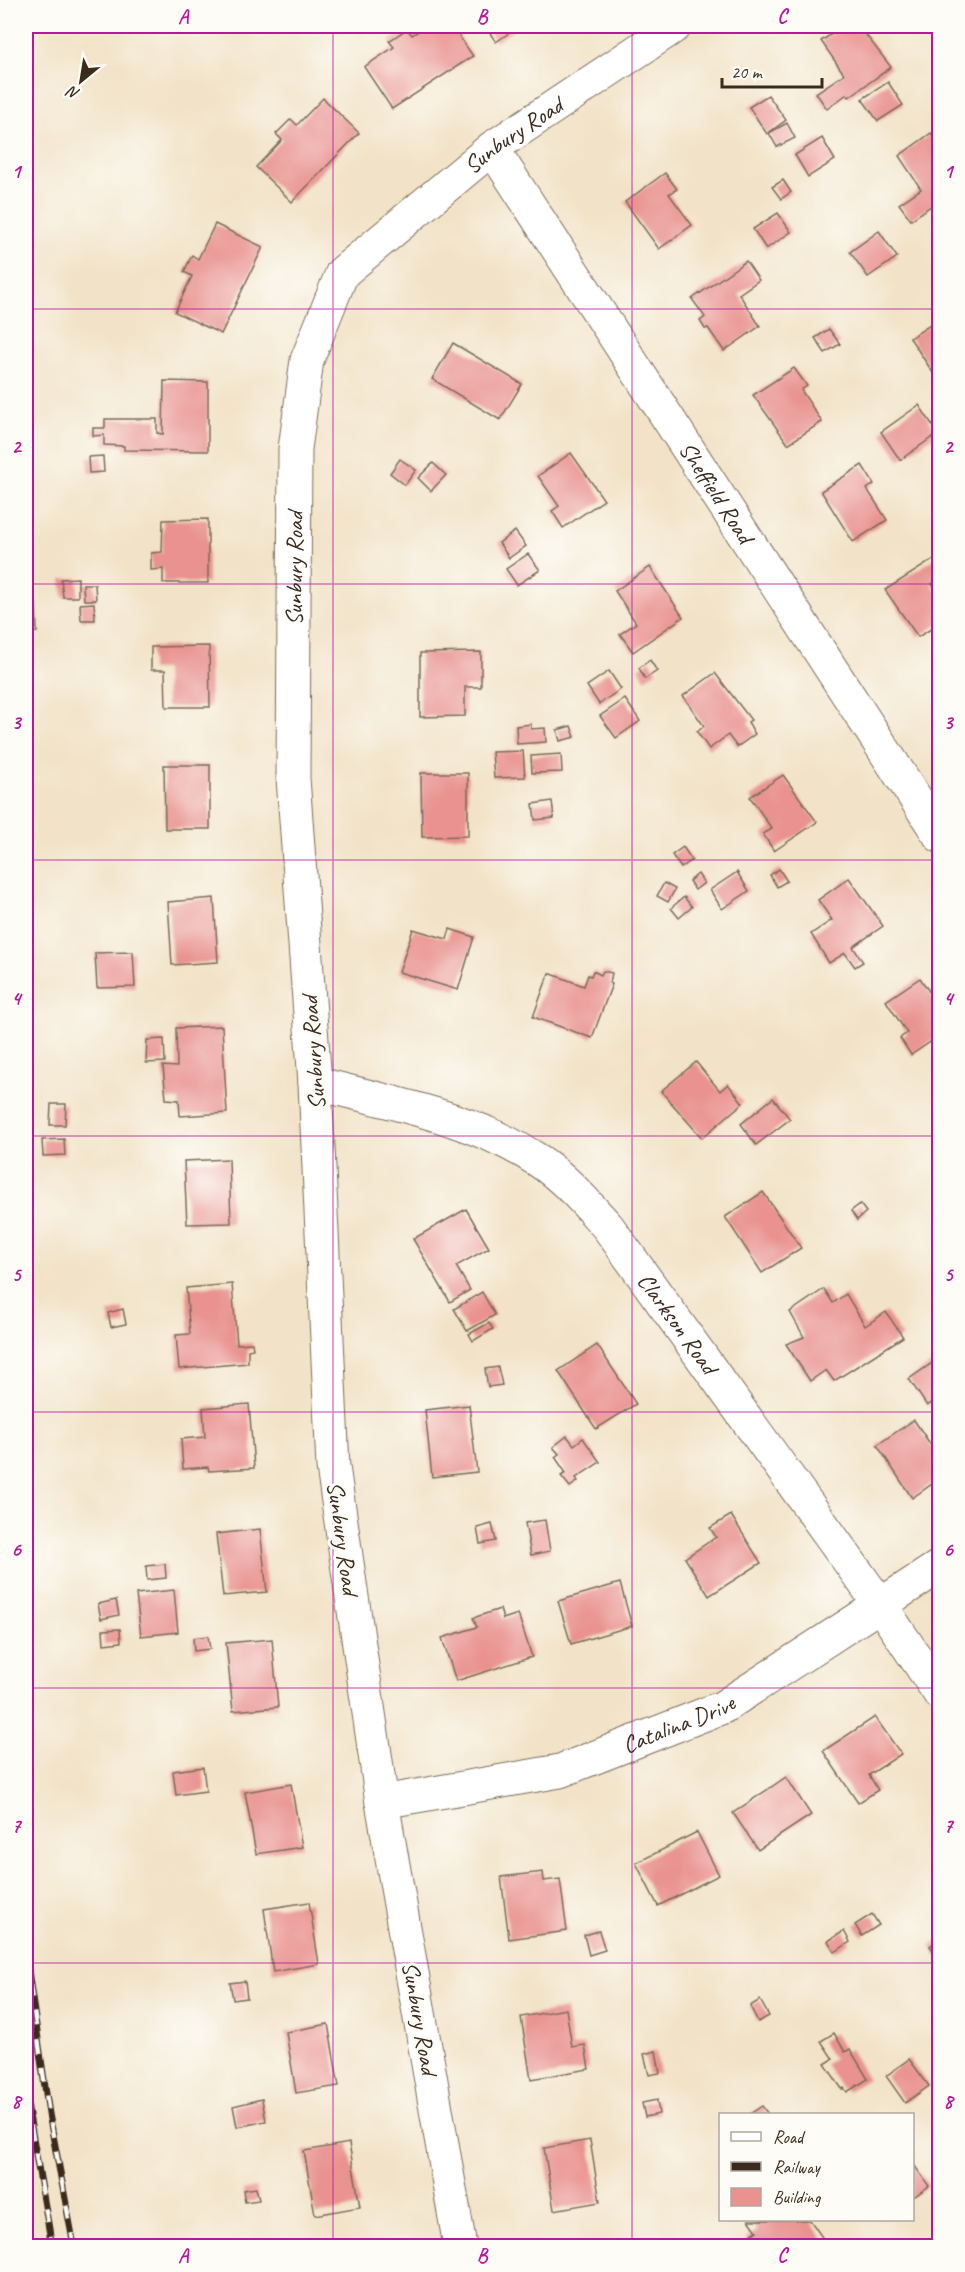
<svg xmlns="http://www.w3.org/2000/svg" width="965" height="2272" viewBox="0 0 965 2272" font-family="Caveat,sans-serif">
<style>
.building{fill:#e9928f}
.lines{fill:none;stroke-linecap:round;stroke-linejoin:round}
.street-casing{stroke:#7b6b5a;stroke-width:35}
.street{stroke:#fff;stroke-width:33}
.rail-casing{stroke:#3b2a1e;stroke-width:7}
.rail{stroke:#fdfcf7;stroke-width:4.5;stroke-dasharray:14;stroke-linecap:butt}
.grid{fill:none;stroke:#b5179e;stroke-width:1.5;stroke-opacity:0.55}
.labels{text-anchor:middle;stroke-width:6;stroke-linejoin:round;paint-order:stroke}
.street-label{font-size:24px;fill:#3b2a1e;stroke:#fdfcf7}
.neatline{fill:none;stroke:#b5179e;stroke-width:2}
.grid-label{font-size:20px;text-anchor:middle;font-weight:bold;fill:#b5179e}
</style>
<rect width="100%" height="100%" fill="#fdfcf7"/>
<filter id="ink" filterUnits="userSpaceOnUse"><feTurbulence type="fractalNoise" baseFrequency=".0167" numOctaves="2"/><feDisplacementMap in="SourceGraphic" scale="12" xChannelSelector="R" yChannelSelector="G"/><feConvolveMatrix kernelMatrix="1 2 1 2 8 2 1 2 1" color-interpolation-filters="sRGB"/></filter>
<filter id="wash" filterUnits="userSpaceOnUse"><feTurbulence type="fractalNoise" baseFrequency=".008" numOctaves="4" result="noise"/><feDisplacementMap in="SourceGraphic" scale="24" xChannelSelector="R" yChannelSelector="G"/><feGaussianBlur stdDeviation="1.35" result="paint"/><feColorMatrix in="noise" values="0 0 0 0 0 0 0 0 0 0 0 0 0 0 0 0 0 1.4 0 .05"/><feComposite in="paint" operator="in"/></filter>
<g filter="url(#wash)">
<rect width="100%" height="100%" fill="#f2e3c8"/>
<g id="blocks">
<g class="building">
<path d="M426 26H452L473 56 392 109 364 67 394 47 389 41 407 29 412 35Z"/>
<path d="M485 26H519L496 42Z"/>
<path d="M844 26H859L891 67 849 97 847 94 827 109 816 93 844 74 821 41Z"/>
<path d="M888 82 903 105 878 121 862 99Z"/>
<path d="M768 95 786 120 767 134 749 107Z"/>
<path d="M323 98 359 133 292 202 256 167 282 140 276 134 291 119 297 125Z"/>
<path d="M787 123 795 138 777 147 769 133Z"/>
<path d="M931 133 939 145V200L911 220 899 204 921 189 899 156Z"/>
<path d="M822 138 835 160 808 177 795 155Z"/>
<path d="M665 173 677 189 669 194 692 225 659 249 625 202Z"/>
<path d="M783 180 791 192 781 199 772 187Z"/>
<path d="M778 213 791 232 766 249 753 229Z"/>
<path d="M215 224 263 247 221 334 175 312 192 276 184 272 192 255 198 259Z"/>
<path d="M879 231 897 257 868 277 850 252Z"/>
<path d="M746 261 759 280 739 294 760 326 724 351 708 328 705 329 700 321 705 317 692 299Z"/>
<path d="M930 325 939 341V372L938 370 933 373 910 338Z"/>
<path d="M829 329 840 344 825 353 815 338Z"/>
<path d="M453 343 522 384 500 420 432 379Z"/>
<path d="M794 368 807 386 801 390 822 422 788 444 753 395Z"/>
<path d="M164 381 208 382V451L124 450V446L104 445V435L93 436V428H105V419H157V433L163 434Z"/>
<path d="M919 405 938 433 900 460 881 432Z"/>
<path d="M571 453 604 500 563 528 552 511 559 506 538 476Z"/>
<path d="M103 456 104 472 89 473 88 457Z"/>
<path d="M400 459 416 470 405 485 390 473Z"/>
<path d="M433 463 446 475 431 491 418 478Z"/>
<path d="M862 465 874 484 867 489 887 520 853 542 821 491Z"/>
<path d="M208 519V583H163V569L151 570V553L162 552 163 520Z"/>
<path d="M515 531 526 546 509 558 499 543Z"/>
<path d="M528 554 540 570 517 585 506 569Z"/>
<path d="M939 556V579L932 584 939 595V624L918 637 885 590Z"/>
<path d="M650 567 683 617 633 652 620 634 636 623 615 591Z"/>
<path d="M78 578V597H63L61 579Z"/>
<path d="M83 584H95L96 600H84Z"/>
<path d="M26 603H36L37 632 26 633Z"/>
<path d="M94 603 95 620H81L80 604Z"/>
<path d="M209 646 210 707H166L165 670H151V647Z"/>
<path d="M481 652V687H465V716L420 717V653Z"/>
<path d="M650 660 657 671 645 679 639 668Z"/>
<path d="M609 671 621 689 599 704 587 686Z"/>
<path d="M715 673 751 720 748 722 755 734 737 747 728 735 709 749 697 732 704 726 683 696Z"/>
<path d="M625 699 640 721 616 738 600 716Z"/>
<path d="M531 724V729L545 728 546 742 517 744 516 726Z"/>
<path d="M571 726 575 737 560 741 557 730Z"/>
<path d="M523 751 525 777 494 778 492 752Z"/>
<path d="M561 754 562 772 532 773 531 756Z"/>
<path d="M164 765H210V829H165Z"/>
<path d="M421 773H468V836L422 837Z"/>
<path d="M783 775 817 822 774 851 763 834 772 829 750 797Z"/>
<path d="M552 801 554 818 535 820 533 804Z"/>
<path d="M683 847 692 860 681 868 672 855Z"/>
<path d="M779 869 787 881 777 887 770 875Z"/>
<path d="M737 872 749 891 722 909 710 890Z"/>
<path d="M698 874 704 883 695 890 689 881Z"/>
<path d="M849 878 883 926 853 947 863 962 855 967 845 953 829 963 811 934 832 920 818 900Z"/>
<path d="M664 883 675 889 668 902 657 896Z"/>
<path d="M684 897 692 907 679 918 671 908Z"/>
<path d="M214 898 218 962 172 965 168 902Z"/>
<path d="M413 929 447 939 450 929 474 937 458 990 399 972Z"/>
<path d="M133 952 135 987 97 988 95 953Z"/>
<path d="M593 971 601 975 603 971 612 973 610 983 612 984 592 1038 533 1017 549 973 584 986 588 975 591 976Z"/>
<path d="M920 978 939 1006V1036L911 1055 900 1038 907 1033 886 1001Z"/>
<path d="M222 1026 227 1113 180 1116 179 1100 166 1099 163 1066 177 1067 176 1028Z"/>
<path d="M164 1039 165 1062 146 1063 147 1040Z"/>
<path d="M696 1062 720 1091 728 1084 743 1103 702 1138 661 1091Z"/>
<path d="M773 1098 790 1119 756 1145 741 1124Z"/>
<path d="M51 1104H66L65 1125H50Z"/>
<path d="M64 1139 65 1155 43 1156 42 1140Z"/>
<path d="M229 1159 231 1223 187 1224 184 1161Z"/>
<path d="M763 1192 801 1248 762 1273 725 1217Z"/>
<path d="M860 1204 866 1212 857 1220 851 1211Z"/>
<path d="M466 1209 489 1248 456 1266 470 1290 450 1302 413 1239Z"/>
<path d="M232 1284 237 1344 252 1343 253 1349 248 1350V1363L179 1369 176 1335 190 1334 186 1288Z"/>
<path d="M824 1289 833 1303 846 1294 865 1326 886 1312 903 1337 834 1381 826 1370 810 1381 786 1344 804 1337 790 1312Z"/>
<path d="M482 1292 495 1315 467 1331 454 1309Z"/>
<path d="M123 1309 126 1324 111 1327 108 1313Z"/>
<path d="M489 1323 493 1329 473 1341 469 1334Z"/>
<path d="M597 1345 636 1404 596 1429 558 1371Z"/>
<path d="M938 1359 939 1398 927 1406 909 1379Z"/>
<path d="M498 1367 502 1385 488 1387 485 1369Z"/>
<path d="M249 1404 254 1468 209 1471 208 1467 183 1469 181 1439 205 1437 203 1408Z"/>
<path d="M469 1405 477 1472 432 1477 425 1410Z"/>
<path d="M914 1420 939 1457V1479L912 1498 877 1445Z"/>
<path d="M567 1436 574 1445 583 1438 600 1462 576 1478 578 1481 570 1487 561 1476 566 1473 555 1457 559 1454 553 1447Z"/>
<path d="M731 1515 761 1563 709 1596 685 1558 716 1537 710 1528Z"/>
<path d="M545 1520 550 1551 531 1555 525 1523Z"/>
<path d="M492 1524 496 1541 480 1544 477 1528Z"/>
<path d="M260 1529 267 1592 223 1596 216 1534Z"/>
<path d="M165 1564 166 1578 147 1580 146 1566Z"/>
<path d="M620 1583 632 1626 571 1644 558 1601Z"/>
<path d="M174 1590 178 1632 141 1636 136 1594Z"/>
<path d="M116 1600 119 1615 101 1619 98 1604Z"/>
<path d="M500 1609 503 1619 518 1614 532 1657 456 1681 442 1638 477 1627 473 1618Z"/>
<path d="M120 1629 121 1642 104 1644 103 1630Z"/>
<path d="M208 1636 210 1649 194 1651 193 1638Z"/>
<path d="M272 1639 278 1707 233 1711 226 1643Z"/>
<path d="M875 1717 901 1754 869 1775 878 1790 858 1803 823 1751Z"/>
<path d="M203 1767 206 1791 176 1795 173 1771Z"/>
<path d="M786 1777 811 1815 758 1850 733 1813Z"/>
<path d="M291 1784 302 1847 256 1854 245 1792Z"/>
<path d="M697 1832 719 1875 658 1906 636 1863Z"/>
<path d="M543 1872 544 1881 560 1879 567 1931 509 1939 501 1877Z"/>
<path d="M309 1902 319 1964 273 1972 264 1909Z"/>
<path d="M872 1914 879 1925 862 1936 855 1925Z"/>
<path d="M599 1931 605 1950 589 1955 584 1935Z"/>
<path d="M844 1931 850 1942 835 1952 828 1941Z"/>
<path d="M939 1939V1960L930 1946Z"/>
<path d="M245 1981 247 1998 233 2000 230 1983Z"/>
<path d="M760 2000 769 2016 758 2022 750 2006Z"/>
<path d="M566 2009 572 2047 585 2045 589 2069 531 2079 521 2017Z"/>
<path d="M328 2024 339 2086 296 2093 286 2032Z"/>
<path d="M834 2033 845 2052 850 2049 868 2079 847 2092 844 2088 842 2089 825 2064 833 2059 821 2041Z"/>
<path d="M656 2051 660 2073 649 2075 644 2054Z"/>
<path d="M909 2059 929 2086 905 2103 886 2076Z"/>
<path d="M262 2099 266 2121 237 2127 233 2106Z"/>
<path d="M657 2100 659 2114 645 2117 642 2103Z"/>
<path d="M762 2106 768 2114H750Z"/>
<path d="M590 2140 600 2202 554 2210 544 2148Z"/>
<path d="M349 2143 360 2207 315 2215 304 2151Z"/>
<path d="M912 2162 929 2186 912 2198Z"/>
<path d="M256 2188 259 2200 245 2202 243 2190Z"/>
<path d="M749 2220H810L824 2240 814 2246H752L746 2238 757 2231Z"/>
</g>
</g>
</g>
<g filter="url(#ink)">
<use href="#blocks" fill-opacity="0" stroke="#7b6b5a" stroke-width="1.5"/>
<g class="lines">
<g class="street-casing">
<g id="street">
<path id="s1" d="M492 148 940 836"/>
<path id="s2" d="M315 1083C391 1103 472 1117 539 1161 565 1178 587 1204 608 1227L881 1606 940 1694"/>
<path id="s3" d="M382 1802 560 1771 723 1707 940 1566"/>
<path id="s4" d="M460 2246 382 1802 333 1467 315 1083 293 778 295 449 307 360 342 273 492 148 675 26"/>
</g>
</g>
<use href="#street" class="street"/>
<g class="rail-casing">
<g id="rail">
<path d="M26 1957 49 2114 74 2246"/>
<path d="M26 2098 52 2246"/>
</g>
</g>
<use href="#rail" class="rail"/>
</g>
</g>
<path class="grid" d="M333 26V2246M632 26V2246M26 309H940M26 584H940M26 860H940M26 1136H940M26 1412H940M26 1688H940M26 1963H940"/>
<g class="labels">
<g class="street-label">
<text dy="8" stroke="none"><textPath href="#s4" startOffset="2212">Sunbury Road</textPath></text>
<text dy="8" stroke="none"><textPath href="#s1" startOffset="411">Sheffield Road</textPath></text>
<text dy="8" stroke="none"><textPath href="#s4" startOffset="1689">Sunbury Road</textPath></text>
<text transform="translate(313 1053) rotate(-94)" y="8">Sunbury Road</text>
<text dy="8" stroke="none"><textPath href="#s2" startOffset="453">Clarkson Road</textPath></text>
<text transform="translate(343 1538) rotate(82)" y="8">Sunbury Road</text>
<text dy="8" stroke="none"><textPath href="#s3" startOffset="308">Catalina Drive</textPath></text>
<text transform="translate(420 2018) rotate(80)" y="8">Sunbury Road</text>
</g>
</g>
<rect width="965" height="2272" fill="none" stroke="#fdfcf7" stroke-width="66"/>
<rect x="719" y="2113" width="195" height="108" fill="#fdfcf7" stroke="#afa8a0" stroke-width="1.5"/>
<rect x="731" y="2132" width="30" height="9" fill="#ffffff" stroke="#afa8a0" stroke-width="1.5"/>
<text x="773" y="2143" font-size="18" fill="#3b2a1e">Road</text>
<rect x="731" y="2162" width="30" height="9" fill="#3b2a1e" stroke="#afa8a0" stroke-width="1.5"/>
<text x="773" y="2173" font-size="18" fill="#3b2a1e">Railway</text>
<rect x="731" y="2188" width="30" height="18" fill="#e9928f" stroke="#afa8a0" stroke-width="1.5"/>
<text x="773" y="2203" font-size="18" fill="#3b2a1e">Building</text>
<g transform="translate(81 81) rotate(210)" stroke="#fdfcf7" stroke-width="4.5" paint-order="stroke">
<path d="M0-4.5L10 22L0 15L-10 22Z" fill="#3b2a1e"/>
<text y="-9" font-size="16" font-weight="bold" text-anchor="middle" fill="#3b2a1e">N</text>
</g>
<path d="M722 78v9h100v-9" fill="none" stroke="#3b2a1e" stroke-width="3"/>
<text x="731" y="78" font-size="18" fill="#3b2a1e" stroke="#fdfcf7" stroke-width="4.5" paint-order="stroke">20 m</text>
<rect x="33" y="33" width="899" height="2206" class="neatline"/>
<g class="grid-label">
<text x="183" y="23">A</text>
<text x="482" y="23">B</text>
<text x="782" y="23">C</text>
<text x="16" y="178">1</text>
<text x="948" y="178">1</text>
<text x="16" y="453">2</text>
<text x="948" y="453">2</text>
<text x="16" y="729">3</text>
<text x="948" y="729">3</text>
<text x="16" y="1005">4</text>
<text x="948" y="1005">4</text>
<text x="16" y="1281">5</text>
<text x="948" y="1281">5</text>
<text x="16" y="1556">6</text>
<text x="948" y="1556">6</text>
<text x="16" y="1832">7</text>
<text x="948" y="1832">7</text>
<text x="16" y="2108">8</text>
<text x="948" y="2108">8</text>
<text x="183" y="2262">A</text>
<text x="482" y="2262">B</text>
<text x="782" y="2262">C</text>
</g>
</svg>
